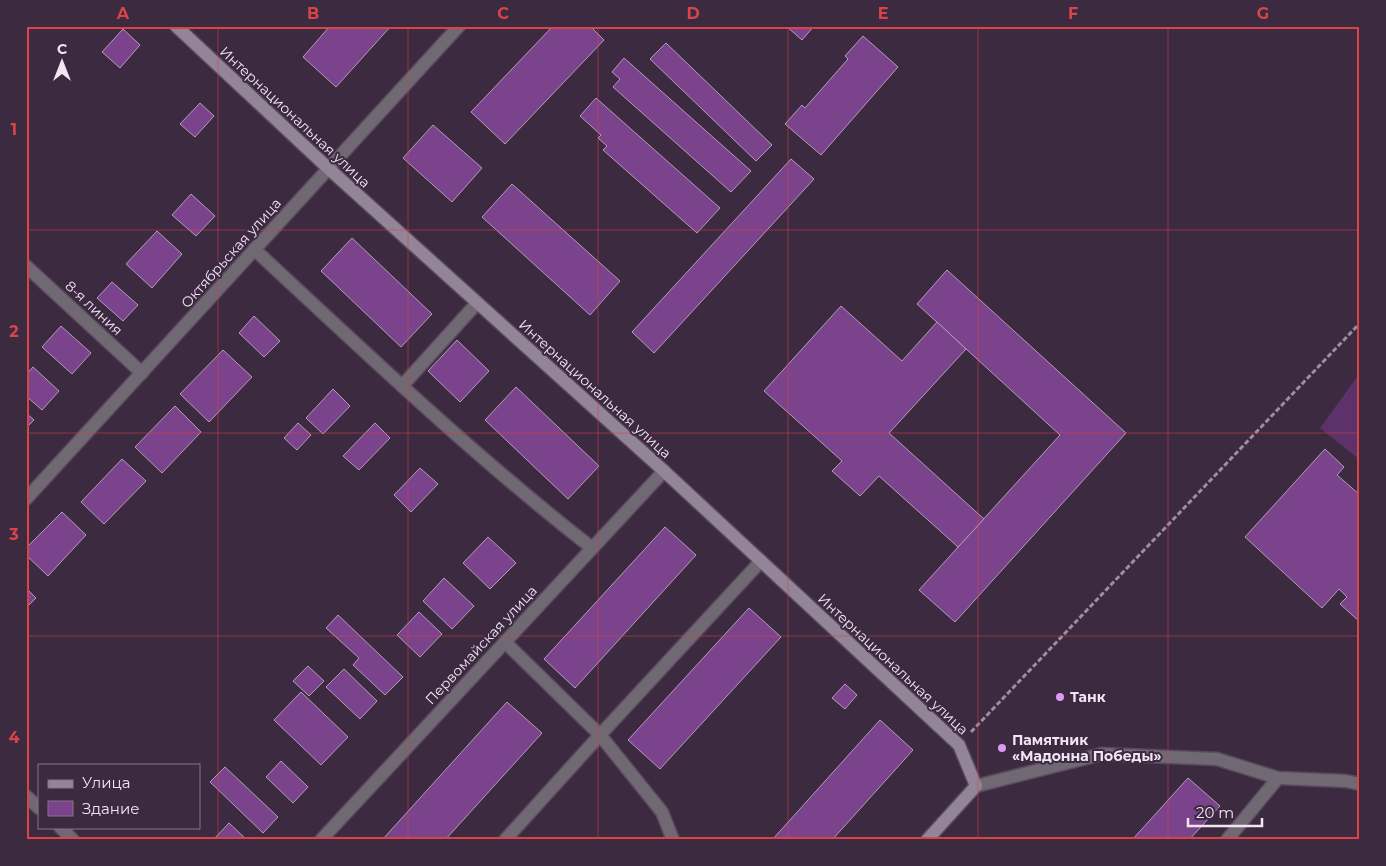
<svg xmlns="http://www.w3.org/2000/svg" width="1386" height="866" viewBox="0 0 1386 866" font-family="Montserrat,sans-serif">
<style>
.green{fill:#5d3169}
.building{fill:#7b438b;stroke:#b29db9}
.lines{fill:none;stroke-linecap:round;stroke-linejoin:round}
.lane-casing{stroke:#59485e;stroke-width:15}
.street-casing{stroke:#59485e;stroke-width:15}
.secondary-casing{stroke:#59485e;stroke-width:15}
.path{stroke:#9c8ea0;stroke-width:3;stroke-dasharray:5 2.5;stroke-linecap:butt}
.lane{stroke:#706873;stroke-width:12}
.street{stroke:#706873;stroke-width:12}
.secondary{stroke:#938598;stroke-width:12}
.grid{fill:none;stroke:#da4447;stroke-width:1;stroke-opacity:0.55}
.poi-dot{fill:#de98f2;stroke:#3c2a41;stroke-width:2}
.labels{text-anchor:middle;stroke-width:4;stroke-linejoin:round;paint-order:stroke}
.street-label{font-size:14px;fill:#f1e5f4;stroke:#3c2a41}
.poi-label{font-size:14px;font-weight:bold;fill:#f1e5f4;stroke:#3c2a41;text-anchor:start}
.neatline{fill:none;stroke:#da4447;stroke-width:2}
.grid-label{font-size:16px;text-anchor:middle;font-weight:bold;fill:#da4447}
</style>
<rect width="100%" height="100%" fill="#3c2a41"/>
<path class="green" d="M1360 373V460L1320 428Z"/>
<g class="building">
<path d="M330 26H391L336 87 303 57Z"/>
<path d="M553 26H590L604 40 505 144 471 112Z"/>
<path d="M786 26H814L802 40Z"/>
<path d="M123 29 140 45 120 68 102 52Z"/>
<path d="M863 36 898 67 821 155 785 124 802 105 805 108 848 59 845 56Z"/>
<path d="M666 43 772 145 756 161 650 59Z"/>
<path d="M624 58 751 171 731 192 613 87 620 79 612 72Z"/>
<path d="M596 98 720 208 697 233 603 150 607 146 598 138 601 135 580 116Z"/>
<path d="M200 103 214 116 195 137 180 124Z"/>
<path d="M433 125 482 168 452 202 403 158Z"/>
<path d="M791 159 814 179 654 353 632 332Z"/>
<path d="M512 184 620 281 590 315 482 217Z"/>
<path d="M191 194 215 216 196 236 172 215Z"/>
<path d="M157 231 182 254 152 288 126 264Z"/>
<path d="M352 238 432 314 401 347 321 271Z"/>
<path d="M947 270 1126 433 955 622 919 590 1060 435 917 304Z"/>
<path d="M112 282 138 305 123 321 97 298Z"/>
<path d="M841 306 902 361 937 322 966 349 889 433 984 519 958 547 879 476 860 496 832 471 842 461 764 391Z"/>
<path d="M254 316 280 341 264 357 239 333Z"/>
<path d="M61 326 91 353 72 374 42 347Z"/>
<path d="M457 340 489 371 460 402 428 371Z"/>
<path d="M223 350 252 377 209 422 180 394Z"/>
<path d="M33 367 59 391 42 410 26 396V375Z"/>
<path d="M516 387 599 466 568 499 485 420Z"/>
<path d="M333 389 350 406 323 434 306 418Z"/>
<path d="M175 406 201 432 162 473 135 447Z"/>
<path d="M26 413 34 420 26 428Z"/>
<path d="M298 423 311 435 297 450 284 438Z"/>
<path d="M375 423 390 438 359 470 343 456Z"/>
<path d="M1325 449 1344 467 1337 475 1360 495V622L1340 604 1347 597 1339 589 1322 608 1245 537Z"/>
<path d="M122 459 146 481 104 524 81 502Z"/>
<path d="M420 468 438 484 411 512 394 495Z"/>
<path d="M62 512 86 535 48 576 26 555V548Z"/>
<path d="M665 527 696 555 575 688 544 659Z"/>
<path d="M488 537 516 563 490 589 463 563Z"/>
<path d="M444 578 474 606 452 629 423 601Z"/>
<path d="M26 588 36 598 26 608Z"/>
<path d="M749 608 781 637 660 769 628 740Z"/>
<path d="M419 612 442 634 420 657 397 635Z"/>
<path d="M338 615 403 677 385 695 353 665 359 658 326 628Z"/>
<path d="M308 666 324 681 309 696 293 681Z"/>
<path d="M344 669 377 701 360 719 326 687Z"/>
<path d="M845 684 857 695 845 709 832 698Z"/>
<path d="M301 692 348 737 321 765 274 720Z"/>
<path d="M507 702 542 733 445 840H382Z"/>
<path d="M880 720 913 750 832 840H772Z"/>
<path d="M281 761 308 787 293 803 266 777Z"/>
<path d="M225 767 278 817 263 833 210 782Z"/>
<path d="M1188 778 1220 806 1189 840H1132Z"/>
<path d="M229 823 247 840H213Z"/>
</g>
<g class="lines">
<g class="lane-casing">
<g id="lane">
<path d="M254 249C365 352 474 456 592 548"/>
<path d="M402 386 477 303"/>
<path d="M505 642 600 735 505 840"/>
<path d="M976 786 1102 754 1217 759 1278 778 1346 781 1360 784"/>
<path d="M673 840 662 812 600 735 761 561"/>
<path d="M1227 840 1278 778"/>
</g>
</g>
<g class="street-casing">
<g id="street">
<path d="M26 266 142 373"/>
<path d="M26 499 459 26"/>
<path d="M26 796 39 808"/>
<path d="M60 827 73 840"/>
<path d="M321 840 664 471"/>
</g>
</g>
<g class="secondary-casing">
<path id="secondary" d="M176 26 328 168 664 471 959 745 976 786 927 840"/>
</g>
<path class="path" d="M971 732 1360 323"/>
<use href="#lane" class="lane"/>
<use href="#street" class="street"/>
<use href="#secondary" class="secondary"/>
</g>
<path class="grid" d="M218 26V840M408 26V840M598 26V840M788 26V840M978 26V840M1168 26V840M26 230H1360M26 433H1360M26 636H1360"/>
<g class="poi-dot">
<circle cx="1060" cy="697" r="5"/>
<circle cx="1002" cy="748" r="5"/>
</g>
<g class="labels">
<g class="street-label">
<text transform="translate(295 117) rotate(43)" y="5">Интернациональная улица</text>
<text transform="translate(231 253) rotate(-48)" y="5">Октябрьская улица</text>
<text transform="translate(94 308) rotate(43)" y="5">8-я линия</text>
<text transform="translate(595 389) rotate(42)" y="5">Интернациональная улица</text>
<text transform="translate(481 645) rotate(-47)" y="5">Первомайская улица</text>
<text transform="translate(893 664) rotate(43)" y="5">Интернациональная улица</text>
</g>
<g class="poi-label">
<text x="1070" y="702">Танк</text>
<text x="1012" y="745">Памятник<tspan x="1012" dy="16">«Мадонна Победы»</tspan></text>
</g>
</g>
<rect width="1386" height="866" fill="none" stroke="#3c2a41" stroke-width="55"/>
<rect x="38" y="764" width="162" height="65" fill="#3c2a41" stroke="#847589"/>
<rect x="48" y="780" width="25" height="8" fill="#938598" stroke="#847589"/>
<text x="82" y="788" font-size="15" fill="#f1e5f4">Улица</text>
<rect x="48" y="801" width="25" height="15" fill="#7b438b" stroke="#847589"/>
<text x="82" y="814" font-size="15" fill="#f1e5f4">Здание</text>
<g transform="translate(62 62)" stroke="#3c2a41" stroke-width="4" paint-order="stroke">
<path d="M0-4L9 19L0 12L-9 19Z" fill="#f1e5f4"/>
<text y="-8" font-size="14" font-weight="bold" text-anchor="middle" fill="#f1e5f4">С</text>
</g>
<path d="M1188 818v8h74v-8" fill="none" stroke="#f1e5f4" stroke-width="2.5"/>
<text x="1196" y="818" font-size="15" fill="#f1e5f4" stroke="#3c2a41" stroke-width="4" paint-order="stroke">20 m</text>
<rect x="28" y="28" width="1330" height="810" class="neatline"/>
<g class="grid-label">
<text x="123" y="19">A</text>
<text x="313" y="19">B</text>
<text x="503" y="19">C</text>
<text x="693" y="19">D</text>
<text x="883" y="19">E</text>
<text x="1073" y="19">F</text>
<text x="1263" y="19">G</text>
<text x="14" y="135">1</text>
<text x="14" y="337">2</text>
<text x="14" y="540">3</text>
<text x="14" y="743">4</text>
</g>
</svg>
